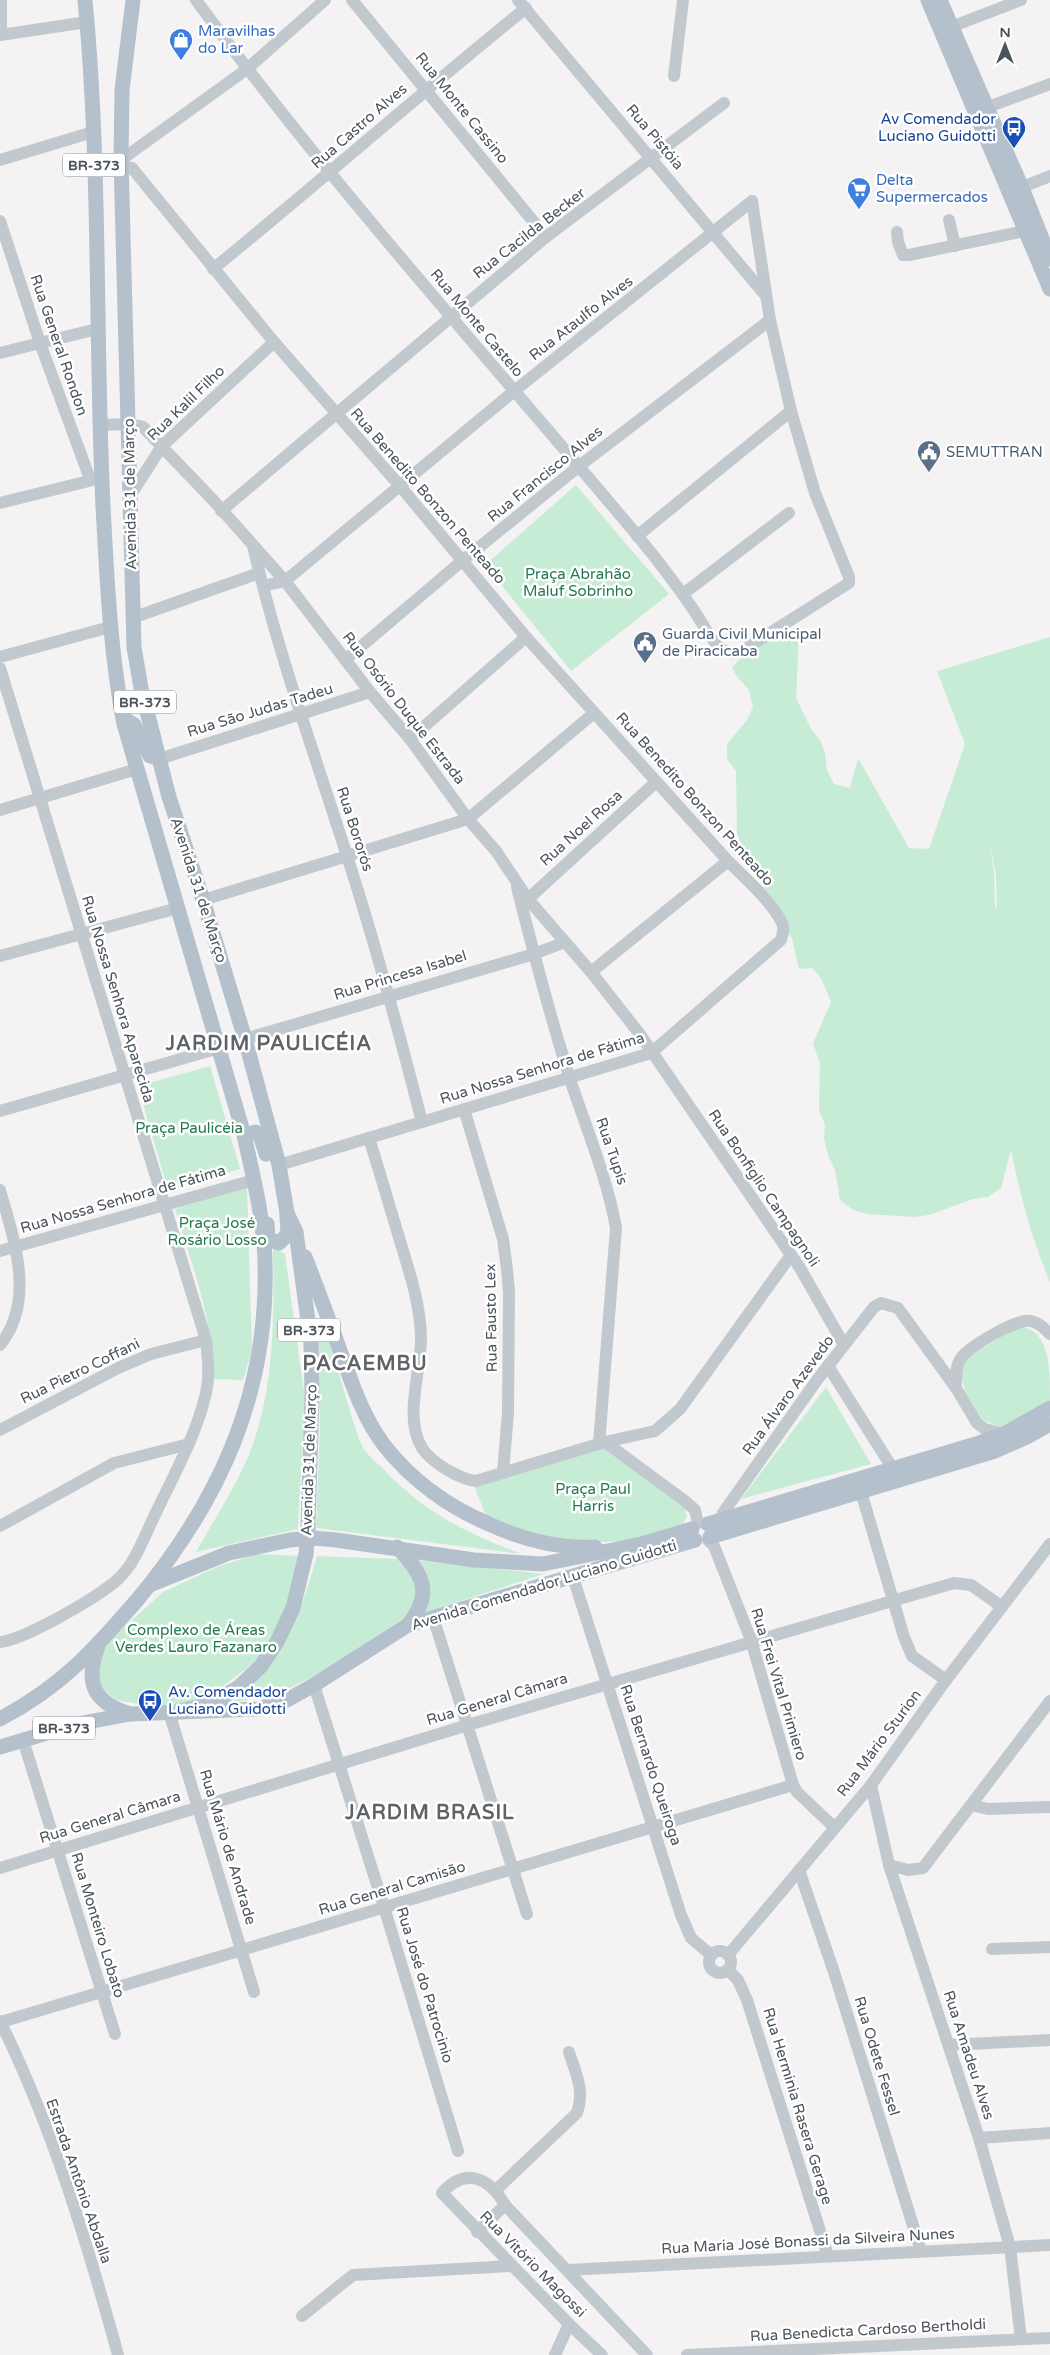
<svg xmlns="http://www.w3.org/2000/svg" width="1050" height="2355" viewBox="0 0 1050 2355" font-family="'Varela Round',sans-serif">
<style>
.green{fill:#c6ecd6;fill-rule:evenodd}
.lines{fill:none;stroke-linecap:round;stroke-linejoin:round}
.minor{stroke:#c1c9cf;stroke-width:12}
.major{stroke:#b5c0cd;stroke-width:15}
.labels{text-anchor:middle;stroke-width:5;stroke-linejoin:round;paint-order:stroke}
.shield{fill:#fff;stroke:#81878e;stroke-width:1}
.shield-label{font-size:14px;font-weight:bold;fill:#4b545d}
.shop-label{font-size:15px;fill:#366cbe;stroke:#fff;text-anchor:start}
.street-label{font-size:15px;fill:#4b545d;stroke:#fff}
.transit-label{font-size:15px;fill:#164399;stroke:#fff;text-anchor:end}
.service-label{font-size:15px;fill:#4e5e75;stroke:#fff;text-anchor:start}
.park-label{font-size:15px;fill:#227950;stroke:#fff}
.district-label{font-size:20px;font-weight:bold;letter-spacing:1px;fill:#5f6266;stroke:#fff}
</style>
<rect width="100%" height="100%" fill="#f4f2f2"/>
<g class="green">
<path d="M576 485 669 594 571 671 485 565Z"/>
<path d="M782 634H799L796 698 811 729 820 740 825 753 827 770 834 784 850 788 858 758 909 848 929 849 965 744 937 671 1050 637V1282C1032 1239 1020 1196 1011 1150L1001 1188 988 1197 973 1199 929 1215 914 1217 868 1214 853 1210 840 1200 835 1170 828 1155 824 1139 825 1124 819 1111 820 1064 813 1043 831 1002 821 978 812 968 799 969 792 938 783 925 737 835 736 771 727 759V744L747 720 753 707 749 690 738 678 732 668C745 651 763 640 782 634ZM989 840 996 875 997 909 995 906 994 872Z"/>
<path d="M210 1066 240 1169 168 1190 138 1086Z"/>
<path d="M247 1186 252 1350 243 1380 214 1379C213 1320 192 1264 175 1209Z"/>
<path d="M273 1247 285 1254 305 1399 298 1529 196 1552C215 1518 238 1484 252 1447 275 1383 274 1314 273 1247Z"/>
<path d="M1018 1327C1050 1327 1050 1369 1050 1400L1003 1429 982 1419 966 1393 961 1377 964 1363 969 1356Z"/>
<path d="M323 1331C331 1335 353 1431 364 1449 369 1457 379 1464 385 1471 427 1514 465 1532 521 1554L316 1528 320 1427 318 1339Z"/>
<path d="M826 1387 871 1464 741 1499Z"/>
<path d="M603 1447 683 1504 687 1516 680 1529 638 1540 586 1543 532 1536 487 1518 474 1486Z"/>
<path d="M256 1554 300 1556 285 1613 269 1644 252 1664 209 1697 175 1705 149 1706 117 1700 105 1691 98 1682V1656L106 1644 163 1592 217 1567Z"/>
<path d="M317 1556 398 1559 408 1565C417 1591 422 1594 404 1618L321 1673 270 1697 226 1703C283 1668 299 1617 317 1556Z"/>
<path d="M416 1560 544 1574 423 1613Z"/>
</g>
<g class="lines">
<g class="minor">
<path d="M196 0C332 186 488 357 636 534 656 558 675 583 693 609 701 621 710 638 720 648 727 653 733 653 740 652L849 583V577L815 493 791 411 770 320 752 201"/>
<path d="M352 0 546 237"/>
<path d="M518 0 766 296"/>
<path d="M951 27 1021 0"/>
<path d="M0 35 87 22"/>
<path d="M1 35V0"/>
<path d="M674 76 683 0"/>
<path d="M980 110 1050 84"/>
<path d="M0 160 93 132"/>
<path d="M121 160 247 69 325 0"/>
<path d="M121 166 132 168 274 342 400 486 526 637 728 861C744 877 770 900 781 921 785 927 783 933 781 940L651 1053 279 1165"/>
<path d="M1013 191 1050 176"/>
<path d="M949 220 955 246"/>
<path d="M0 221 40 343 90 479"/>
<path d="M897 232 898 242 903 255H909L1025 231"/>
<path d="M213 269C318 183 420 94 526 8"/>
<path d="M0 353 97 329"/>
<path d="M100 425 128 424 143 427 213 500 285 581 370 692 410 739 468 819 496 851 528 899 591 972 639 1033 800 1268 844 1345"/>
<path d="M130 496 162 446 274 342"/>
<path d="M0 503 97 479"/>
<path d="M221 511 546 237 724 103"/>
<path d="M637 536 791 411"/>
<path d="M253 546C277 650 314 752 346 853 375 942 399 1032 422 1122"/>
<path d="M263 586 285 581 513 392 752 201"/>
<path d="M683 594 789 513"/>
<path d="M132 618 259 573"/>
<path d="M0 657 110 627"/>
<path d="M345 660 462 561 578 467 770 320"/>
<path d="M0 668 206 1340C208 1358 210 1375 206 1393 196 1437 172 1478 153 1519 144 1537 136 1560 122 1575 107 1593 22 1641 0 1642"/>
<path d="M410 739 526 637"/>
<path d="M159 759 370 692"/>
<path d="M0 810 137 769"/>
<path d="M517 887C533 951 550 1016 570 1079 586 1128 607 1177 616 1228L599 1444"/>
<path d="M528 899 656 782"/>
<path d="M203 900 468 819 594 713"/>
<path d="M0 956 178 908"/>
<path d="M591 972 728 861"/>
<path d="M245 1039 534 954 565 942"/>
<path d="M464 1109 503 1239 507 1269 509 1292 508 1412 503 1473"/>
<path d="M0 1111 219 1048"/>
<path d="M369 1138C380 1173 390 1208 401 1244 410 1274 420 1304 421 1336 422 1369 403 1417 422 1448 432 1463 459 1479 476 1481L605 1442 655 1431 680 1409 791 1255"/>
<path d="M0 1190C14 1240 36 1300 0 1345"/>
<path d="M0 1251 254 1180"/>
<path d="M828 1366 893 1469"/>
<path d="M956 1388C956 1378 955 1366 961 1358 970 1346 1017 1318 1031 1321 1039 1323 1044 1328 1050 1334"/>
<path d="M0 1430 118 1368 151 1354 206 1340"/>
<path d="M605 1442 685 1501 695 1510 698 1523"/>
<path d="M861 1492 904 1637 912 1656 946 1680"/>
<path d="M721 1520 723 1513 817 1380 874 1307 881 1303 898 1308 956 1388 977 1423 985 1429 1004 1434"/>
<path d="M0 1526 114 1463 189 1444"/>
<path d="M708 1540 714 1546 751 1640 793 1785 797 1792 834 1827"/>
<path d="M573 1577 681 1915 691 1938 711 1955"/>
<path d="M433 1617 527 1914"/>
<path d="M314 1685 384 1907 458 2151"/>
<path d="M169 1712 254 1992"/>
<path d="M23 1740 115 2034"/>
<path d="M871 1785 889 1865 979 2138 1010 2247 1021 2339"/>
<path d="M971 1805 988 1809 1050 1807"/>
<path d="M889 1865 908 1870 923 1868 1050 1701"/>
<path d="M0 1868 468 1725 954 1583 971 1585 1001 1606"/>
<path d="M799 1870 834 1972 921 2251"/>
<path d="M992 1949 1050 1947"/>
<circle cx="720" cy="1962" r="11"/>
<path d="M728 1955 871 1785 946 1680 1050 1544"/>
<path d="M728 1970 738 1980 747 2000 828 2256"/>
<path d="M0 2021C52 2126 87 2242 118 2355"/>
<path d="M1 2022 793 1785"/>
<path d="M949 2045 1050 2040"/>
<path d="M979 2138 1050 2133"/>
<path d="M496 2190 577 2113C585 2091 576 2074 569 2052"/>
<path d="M477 2232 505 2205"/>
<path d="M568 2270 1050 2245"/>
<path d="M302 2316 353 2275 511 2266"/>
<path d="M555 2355 569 2324"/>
<path d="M602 2355 569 2324 442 2193C465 2167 489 2177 505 2205L647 2355"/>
<path d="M687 2355 1050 2338"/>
</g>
<g class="major">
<path d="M133 0 122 90 121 160 134 647 141 688 169 797 203 900 245 1039 279 1165 287 1213 296 1232 311 1343 312 1396 308 1528 306 1554 293 1608 277 1642 261 1666 239 1687 212 1703 176 1712"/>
<path d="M928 0 1050 289"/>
<path d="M940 0 1022 188 1050 259"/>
<path d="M124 724 128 721 134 725 150 756 158 758"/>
<path d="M244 1135 256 1132 260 1135 266 1154"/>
<path d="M267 1224 268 1239 279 1243 288 1234 287 1216"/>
<path d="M305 1257C318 1290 330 1323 342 1356 353 1386 364 1419 384 1445 411 1480 449 1507 489 1524 521 1539 559 1549 595 1547"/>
<path d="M708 1524 976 1444 1004 1434 1050 1408"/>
<path d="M710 1537 995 1451 1027 1437 1050 1424"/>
<path d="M397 1547C423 1574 434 1593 408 1625"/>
<path d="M152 1584 229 1553 290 1540 313 1538 336 1540 474 1560 543 1564 642 1544 692 1529"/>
<path d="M98 1646C85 1682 92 1702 130 1714"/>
<path d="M0 1719C62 1686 93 1651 138 1599 220 1500 269 1393 265 1261 264 1219 253 1176 244 1135L124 724C110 652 107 579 103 506 95 338 101 168 85 0"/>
<path d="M0 1747 77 1724 130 1714 259 1709 287 1700 314 1685 408 1625 695 1540"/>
</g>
</g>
<defs>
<g id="shop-pin" transform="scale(1.25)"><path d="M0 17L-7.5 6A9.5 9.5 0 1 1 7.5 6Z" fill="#3f7fe0" stroke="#fff"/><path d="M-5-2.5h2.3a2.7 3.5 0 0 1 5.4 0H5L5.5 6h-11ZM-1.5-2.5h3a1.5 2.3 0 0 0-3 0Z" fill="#fff"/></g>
<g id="bus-pin" transform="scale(1.25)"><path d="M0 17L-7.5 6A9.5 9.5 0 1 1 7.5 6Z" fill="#1a4fb4" stroke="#fff"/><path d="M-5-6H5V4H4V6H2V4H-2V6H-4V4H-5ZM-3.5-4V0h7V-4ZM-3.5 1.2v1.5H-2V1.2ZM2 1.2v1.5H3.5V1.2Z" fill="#fff"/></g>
<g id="supermarket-pin" transform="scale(1.25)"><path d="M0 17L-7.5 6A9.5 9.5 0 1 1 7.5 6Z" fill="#3f7fe0" stroke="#fff"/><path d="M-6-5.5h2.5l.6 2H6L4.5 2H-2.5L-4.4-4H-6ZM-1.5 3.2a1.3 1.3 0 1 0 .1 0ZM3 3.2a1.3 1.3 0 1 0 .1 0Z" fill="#fff"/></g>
<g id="civic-pin" transform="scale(1.25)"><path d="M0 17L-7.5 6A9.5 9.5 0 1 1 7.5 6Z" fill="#5c6f8a" stroke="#fff"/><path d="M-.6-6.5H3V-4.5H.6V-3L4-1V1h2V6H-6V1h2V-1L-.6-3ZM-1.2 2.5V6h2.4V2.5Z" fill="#fff"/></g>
</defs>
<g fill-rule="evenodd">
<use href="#shop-pin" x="181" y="40"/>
<use href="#bus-pin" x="1014" y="128"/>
<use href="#supermarket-pin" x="859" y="189"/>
<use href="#civic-pin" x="929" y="452"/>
<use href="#civic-pin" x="645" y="643"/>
<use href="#bus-pin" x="150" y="1701"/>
</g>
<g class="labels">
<g class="shield">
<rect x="63" y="153.5" width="62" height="23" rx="4"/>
<rect x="114" y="690.5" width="62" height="23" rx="4"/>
<rect x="278" y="1318.5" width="62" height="23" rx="4"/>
<rect x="33" y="1716.5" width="62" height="23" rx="4"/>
</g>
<g class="shield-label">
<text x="94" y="170">BR-373</text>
<text x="145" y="707">BR-373</text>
<text x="309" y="1335">BR-373</text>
<text x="64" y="1733">BR-373</text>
</g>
<g class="shop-label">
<text x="198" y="36">Maravilhas<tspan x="198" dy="17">do Lar</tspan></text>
<text x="876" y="185">Delta<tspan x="876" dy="17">Supermercados</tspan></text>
</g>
<g class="street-label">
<text transform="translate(462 108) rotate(51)" y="5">Rua Monte Cassino</text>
<text transform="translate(359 126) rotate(-41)" y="5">Rua Castro Alves</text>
<text transform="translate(655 137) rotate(50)" y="5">Rua Pistóia</text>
<text transform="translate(529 233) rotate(-38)" y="5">Rua Cacilda Becker</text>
<text transform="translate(581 318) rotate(-38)" y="5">Rua Ataulfo Alves</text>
<text transform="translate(477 323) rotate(50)" y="5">Rua Monte Castelo</text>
<text transform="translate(59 345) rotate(71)" y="5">Rua General Rondon</text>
<text transform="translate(186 403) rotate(-44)" y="5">Rua Kalil Filho</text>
<text transform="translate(545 474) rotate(-39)" y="5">Rua Francisco Alves</text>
<text transform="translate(130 494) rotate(-91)" y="5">Avenida 31 de Março</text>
<text transform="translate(428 496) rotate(49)" y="5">Rua Benedito Bonzon Penteado</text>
<text transform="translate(404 708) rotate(52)" y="5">Rua Osório Duque Estrada</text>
<text transform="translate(260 710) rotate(-17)" y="5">Rua São Judas Tadeu</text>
<text transform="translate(695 799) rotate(48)" y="5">Rua Benedito Bonzon Penteado</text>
<text transform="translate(581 828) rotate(-42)" y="5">Rua Noel Rosa</text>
<text transform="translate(355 829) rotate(72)" y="5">Rua Bororós</text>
<text transform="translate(199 890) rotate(72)" y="5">Avenida 31 de Março</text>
<text transform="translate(400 975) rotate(-17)" y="5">Rua Princesa Isabel</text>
<text transform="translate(118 999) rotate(73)" y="5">Rua Nossa Senhora Aparecida</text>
<text transform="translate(542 1068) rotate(-17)" y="5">Rua Nossa Senhora de Fátima</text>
<text transform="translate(612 1151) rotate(71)" y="5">Rua Tupis</text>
<text transform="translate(764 1188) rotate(56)" y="5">Rua Bonfiglio Campagnoli</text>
<text transform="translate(123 1199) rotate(-16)" y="5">Rua Nossa Senhora de Fátima</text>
<text transform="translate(491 1318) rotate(-91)" y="5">Rua Fausto Lex</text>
<text transform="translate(80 1371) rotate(-26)" y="5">Rua Pietro Coffani</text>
<text transform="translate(788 1395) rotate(-54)" y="5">Rua Álvaro Azevedo</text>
<text transform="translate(309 1460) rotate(-88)" y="5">Avenida 31 de Março</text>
<text transform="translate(544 1585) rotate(-17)" y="5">Avenida Comendador Luciano Guidotti</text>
<text transform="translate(779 1684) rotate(73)" y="5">Rua Frei Vital Primiero</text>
<text transform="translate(497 1699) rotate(-17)" y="5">Rua General Câmara</text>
<text transform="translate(879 1743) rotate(-53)" y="5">Rua Mário Sturion</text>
<text transform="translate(651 1765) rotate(72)" y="5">Rua Bernardo Queiroga</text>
<text transform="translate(110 1817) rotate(-17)" y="5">Rua General Câmara</text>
<text transform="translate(228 1847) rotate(73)" y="5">Rua Mário de Andrade</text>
<text transform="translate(392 1888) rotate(-17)" y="5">Rua General Camisão</text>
<text transform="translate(98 1925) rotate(73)" y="5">Rua Monteiro Lobato</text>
<text transform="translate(425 1985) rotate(73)" y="5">Rua José do Patrocinio</text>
<text transform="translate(969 2055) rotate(72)" y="5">Rua Amadeu Alves</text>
<text transform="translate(877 2056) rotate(73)" y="5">Rua Odete Fessel</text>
<text transform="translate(798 2106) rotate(73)" y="5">Rua Herminia Rasera Gerage</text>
<text transform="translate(79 2181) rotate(71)" y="5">Estrada Antônio Abdalla</text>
<text transform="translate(808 2241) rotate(-3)" y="5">Rua Maria José Bonassi da Silveira Nunes</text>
<text transform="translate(533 2264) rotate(45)" y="5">Rua Vitório Magossi</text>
<text transform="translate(868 2330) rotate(-3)" y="5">Rua Benedicta Cardoso Bertholdi</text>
</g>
<g class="transit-label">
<text x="996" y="124">Av Comendador<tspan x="996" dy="17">Luciano Guidotti</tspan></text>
<text x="168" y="1697" text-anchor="start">Av. Comendador<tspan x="168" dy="17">Luciano Guidotti</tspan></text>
</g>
<g class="service-label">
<text x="946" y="457">SEMUTTRAN</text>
<text x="662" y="639">Guarda Civil Municipal<tspan x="662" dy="17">de Piracicaba</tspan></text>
</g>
<g class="park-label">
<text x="578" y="579">Praça Abrahão<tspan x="578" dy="17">Maluf Sobrinho</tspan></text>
<text x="189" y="1133">Praça Paulicéia</text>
<text x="217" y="1228">Praça José<tspan x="217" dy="17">Rosário Losso</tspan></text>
<text x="593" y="1494">Praça Paul<tspan x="593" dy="17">Harris</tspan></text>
<text x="196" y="1635">Complexo de Áreas<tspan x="196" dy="17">Verdes Lauro Fazanaro</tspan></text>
</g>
<g class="district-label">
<text x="269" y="1050">JARDIM PAULICÉIA</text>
<text x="365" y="1370">PACAEMBU</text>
<text x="430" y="1819">JARDIM BRASIL</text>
</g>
</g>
<g transform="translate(1005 45)" stroke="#ffffff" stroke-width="4" paint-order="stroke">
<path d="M0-4L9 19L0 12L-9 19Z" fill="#4b545d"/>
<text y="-8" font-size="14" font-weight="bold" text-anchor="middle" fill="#4b545d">N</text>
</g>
</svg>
